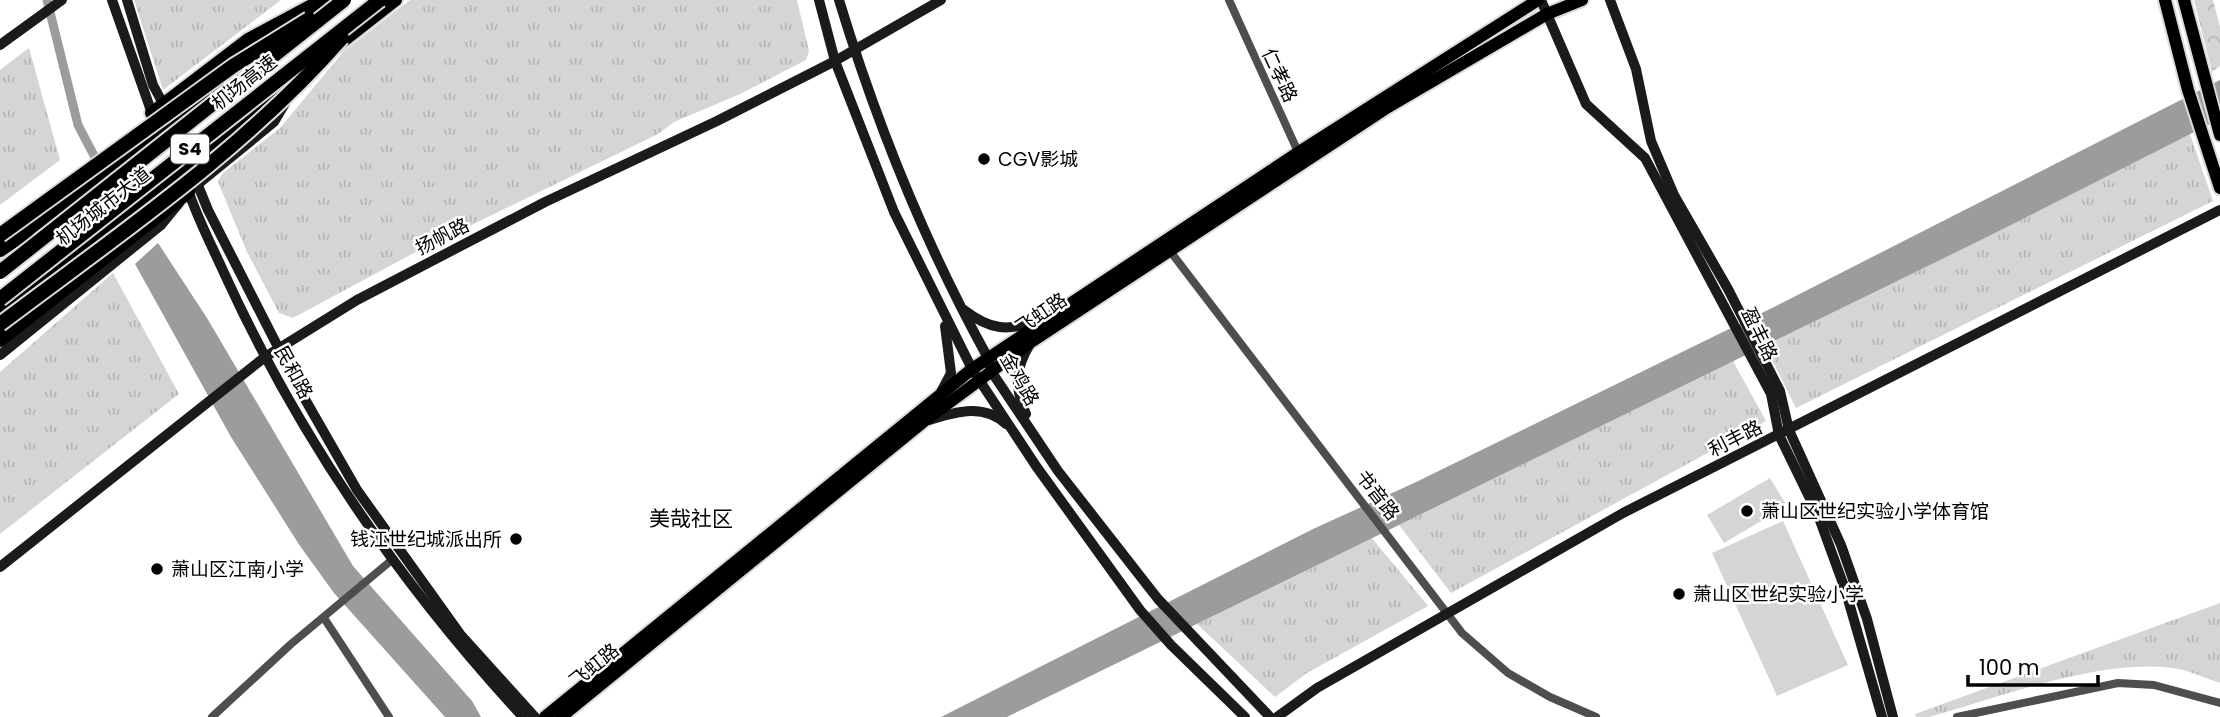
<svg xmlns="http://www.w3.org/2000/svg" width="2220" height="717" viewBox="0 0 2220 717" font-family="Poppins,'Noto Sans SC',sans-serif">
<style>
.grass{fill:url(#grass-tufts)}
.forest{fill:url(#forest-crowns)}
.garden{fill:#d5d5d5}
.water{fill:#9c9c9c}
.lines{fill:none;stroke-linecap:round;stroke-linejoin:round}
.canal{stroke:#9c9c9c;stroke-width:9}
.primary-casing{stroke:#dbdbdb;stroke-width:16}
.highway-casing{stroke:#dbdbdb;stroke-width:18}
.street{stroke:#4e4e4e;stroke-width:8}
.secondary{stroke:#1b1b1b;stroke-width:10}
.primary{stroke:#000;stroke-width:12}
.highway{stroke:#000;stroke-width:14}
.highway-bridge-casing{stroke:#dbdbdb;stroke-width:18;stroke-linecap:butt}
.highway-bridge{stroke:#000;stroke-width:14}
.poi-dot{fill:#000;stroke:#fff;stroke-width:2.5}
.labels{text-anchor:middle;stroke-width:5;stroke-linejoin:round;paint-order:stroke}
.shield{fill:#fff;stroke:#4c4c4c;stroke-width:2}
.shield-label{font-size:18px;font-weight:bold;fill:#000}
.street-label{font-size:19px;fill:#000;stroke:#fff}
.poi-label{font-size:19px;fill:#000;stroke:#fff;text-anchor:start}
.neighbourhood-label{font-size:21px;fill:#000;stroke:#fff}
</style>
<defs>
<pattern id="grass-tufts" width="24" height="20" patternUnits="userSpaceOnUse" patternTransform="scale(1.75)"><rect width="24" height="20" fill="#d5d5d5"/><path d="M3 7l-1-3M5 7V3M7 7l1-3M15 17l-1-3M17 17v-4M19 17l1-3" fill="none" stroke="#b5b5b5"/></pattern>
<pattern id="forest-crowns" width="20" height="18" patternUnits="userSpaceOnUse" patternTransform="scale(1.75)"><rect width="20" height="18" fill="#d5d5d5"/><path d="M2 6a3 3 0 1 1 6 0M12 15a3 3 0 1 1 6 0" fill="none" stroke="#b5b5b5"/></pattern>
</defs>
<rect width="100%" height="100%" fill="#fff"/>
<g class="grass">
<path d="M134 0H281L163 90Z"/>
<path d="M410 0H797L809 51 806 60 740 94 674 122 658 134 412 254 293 318 279 313 247 252 218 182 222 174 280 128 343 52Z"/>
<path d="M29 48 60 160 0 205V70Z"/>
<path d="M2190 134 2213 201 1796 408 1765 346Z"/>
<path d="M113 273 179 394 0 534V372Z"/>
<path d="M1733 361 1766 421 1451 593 1399 525Z"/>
<path d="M1372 538 1428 606 1307 673 1275 697 1197 624Z"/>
<path d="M2220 603V683C2207 679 2193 672 2179 669 2106 656 2000 697 1929 717H1916L1915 714Z"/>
</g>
<path class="forest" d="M2194 0H2213L2220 27V66L2212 72Z"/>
<g class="garden">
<path d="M1770 478 1787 506 1724 543 1707 515Z"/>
<path d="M1783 521 1848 665 1777 696 1712 553Z"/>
</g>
<g class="water">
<path d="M2220 80V119L1991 235 1007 717H941L1313 529 1414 483 1772 308Z"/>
<path d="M158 243 207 318 353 566 472 701 481 717H445L334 593 300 546 231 437 135 264Z"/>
</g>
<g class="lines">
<path class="canal" d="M47 0 78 125 100 167"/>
<g class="primary-casing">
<g id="primary">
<path d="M2165 0 2188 90 2220 188"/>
<path d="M2184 0 2220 135"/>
<path d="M299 24 329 0"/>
<path d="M336 47 396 0"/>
<path d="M151 113 248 39 321 0"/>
<path d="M21 236 252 61"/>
<path d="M0 312 297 78"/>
<path d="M545 717 972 369 1299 152 1538 0"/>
<path d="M561 717 923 422 1031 342 1388 107 1547 14 1582 0"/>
</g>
</g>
<g class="highway-casing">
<g id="highway">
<path d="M0 250 28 231"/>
<path d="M0 340 188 192"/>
</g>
</g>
<g class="street">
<path d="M1229 0 1299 154"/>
<path d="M1170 251 1462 633 1508 673 1550 697 1596 717"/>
<path d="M324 618 389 717"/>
<path d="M212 717 291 644 393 559"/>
<path d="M1957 717 2118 683 2154 685 2220 703"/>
</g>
<g class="secondary">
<path d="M112 0 154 119"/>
<path d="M127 0 153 85 167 111"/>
<path d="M819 0 835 61 894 212 972 369 1036 466 1140 610 1171 645 1245 717"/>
<path d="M839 0C877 125 925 244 988 358L991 371 1058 471 1158 599 1270 717"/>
<path d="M1541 0 1586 104 1645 158 1771 394 1779 435 1818 515 1845 589 1882 717"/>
<path d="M1610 0 1636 69 1651 141 1674 195 1728 289 1780 391 1789 430 1841 545 1867 619 1893 717"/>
<path d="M0 45 62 0"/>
<path d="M175 129 208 210 302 394 357 490 460 634 535 717"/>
<path d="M187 187C197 218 212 246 225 275 299 437 402 586 523 717"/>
<path d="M192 189 274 122 287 100"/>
<path d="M964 310C990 330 1008 332 1039 320"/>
<path d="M0 355 161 225 179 203"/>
<path d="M941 392 951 373 945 326"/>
<path d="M1026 414C1014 387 1015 369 1030 344"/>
<path d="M929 420C956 412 983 403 1006 424"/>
<path d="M0 567 265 357 357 300 545 202 717 121 835 61 941 0"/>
<path d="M1277 717 1317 688 1623 513 2220 210"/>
</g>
<use href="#primary" class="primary"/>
<use href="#highway" class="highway"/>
<g class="highway-bridge-casing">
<g id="highway-bridge">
<path d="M0 235 233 66 309 19"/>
<path d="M0 272 344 0"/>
<path d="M0 299 380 0"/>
<path d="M0 324C118 235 245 149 342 38"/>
</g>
</g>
<use href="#highway-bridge" class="highway-bridge"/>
</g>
<g class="poi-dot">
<circle cx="984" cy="159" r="7"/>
<circle cx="1747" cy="511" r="7"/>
<circle cx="516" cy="539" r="7"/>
<circle cx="157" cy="569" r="7"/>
<circle cx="1679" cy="594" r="7"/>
</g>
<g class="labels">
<rect class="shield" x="171" y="134.5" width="38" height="29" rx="5"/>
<g class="shield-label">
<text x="190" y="155">S4</text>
</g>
<g class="street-label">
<text transform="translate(1280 75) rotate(65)" y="7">仁孝路</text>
<text transform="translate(244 82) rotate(-38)" y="7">机场高速</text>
<text transform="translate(103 206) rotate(-38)" y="7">机场城市大道</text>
<text transform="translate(442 236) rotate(-27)" y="7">扬帆路</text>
<text transform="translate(1041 313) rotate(-34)" y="7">飞虹路</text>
<text transform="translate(1760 334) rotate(64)" y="7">盈丰路</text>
<text transform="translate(294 372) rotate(61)" y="7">民和路</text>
<text transform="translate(1020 379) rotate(60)" y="7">金鸡路</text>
<text transform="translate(1735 438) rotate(-27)" y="7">利丰路</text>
<text transform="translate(1378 495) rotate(52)" y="7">书音路</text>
<text transform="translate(594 665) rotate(-39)" y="7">飞虹路</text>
</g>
<g class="poi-label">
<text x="998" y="166">CGV影城</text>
<text x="1761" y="518">萧山区世纪实验小学体育馆</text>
<text x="502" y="546" text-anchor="end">钱江世纪城派出所</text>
<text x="171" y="576">萧山区江南小学</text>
<text x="1693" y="601">萧山区世纪实验小学</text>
</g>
<g class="neighbourhood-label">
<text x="691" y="526">美哉社区</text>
</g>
</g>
<path d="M1968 675v10h130v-10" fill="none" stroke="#000000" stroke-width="3.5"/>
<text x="1979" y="675" font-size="21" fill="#000000" stroke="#ffffff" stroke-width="5" paint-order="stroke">100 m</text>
</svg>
